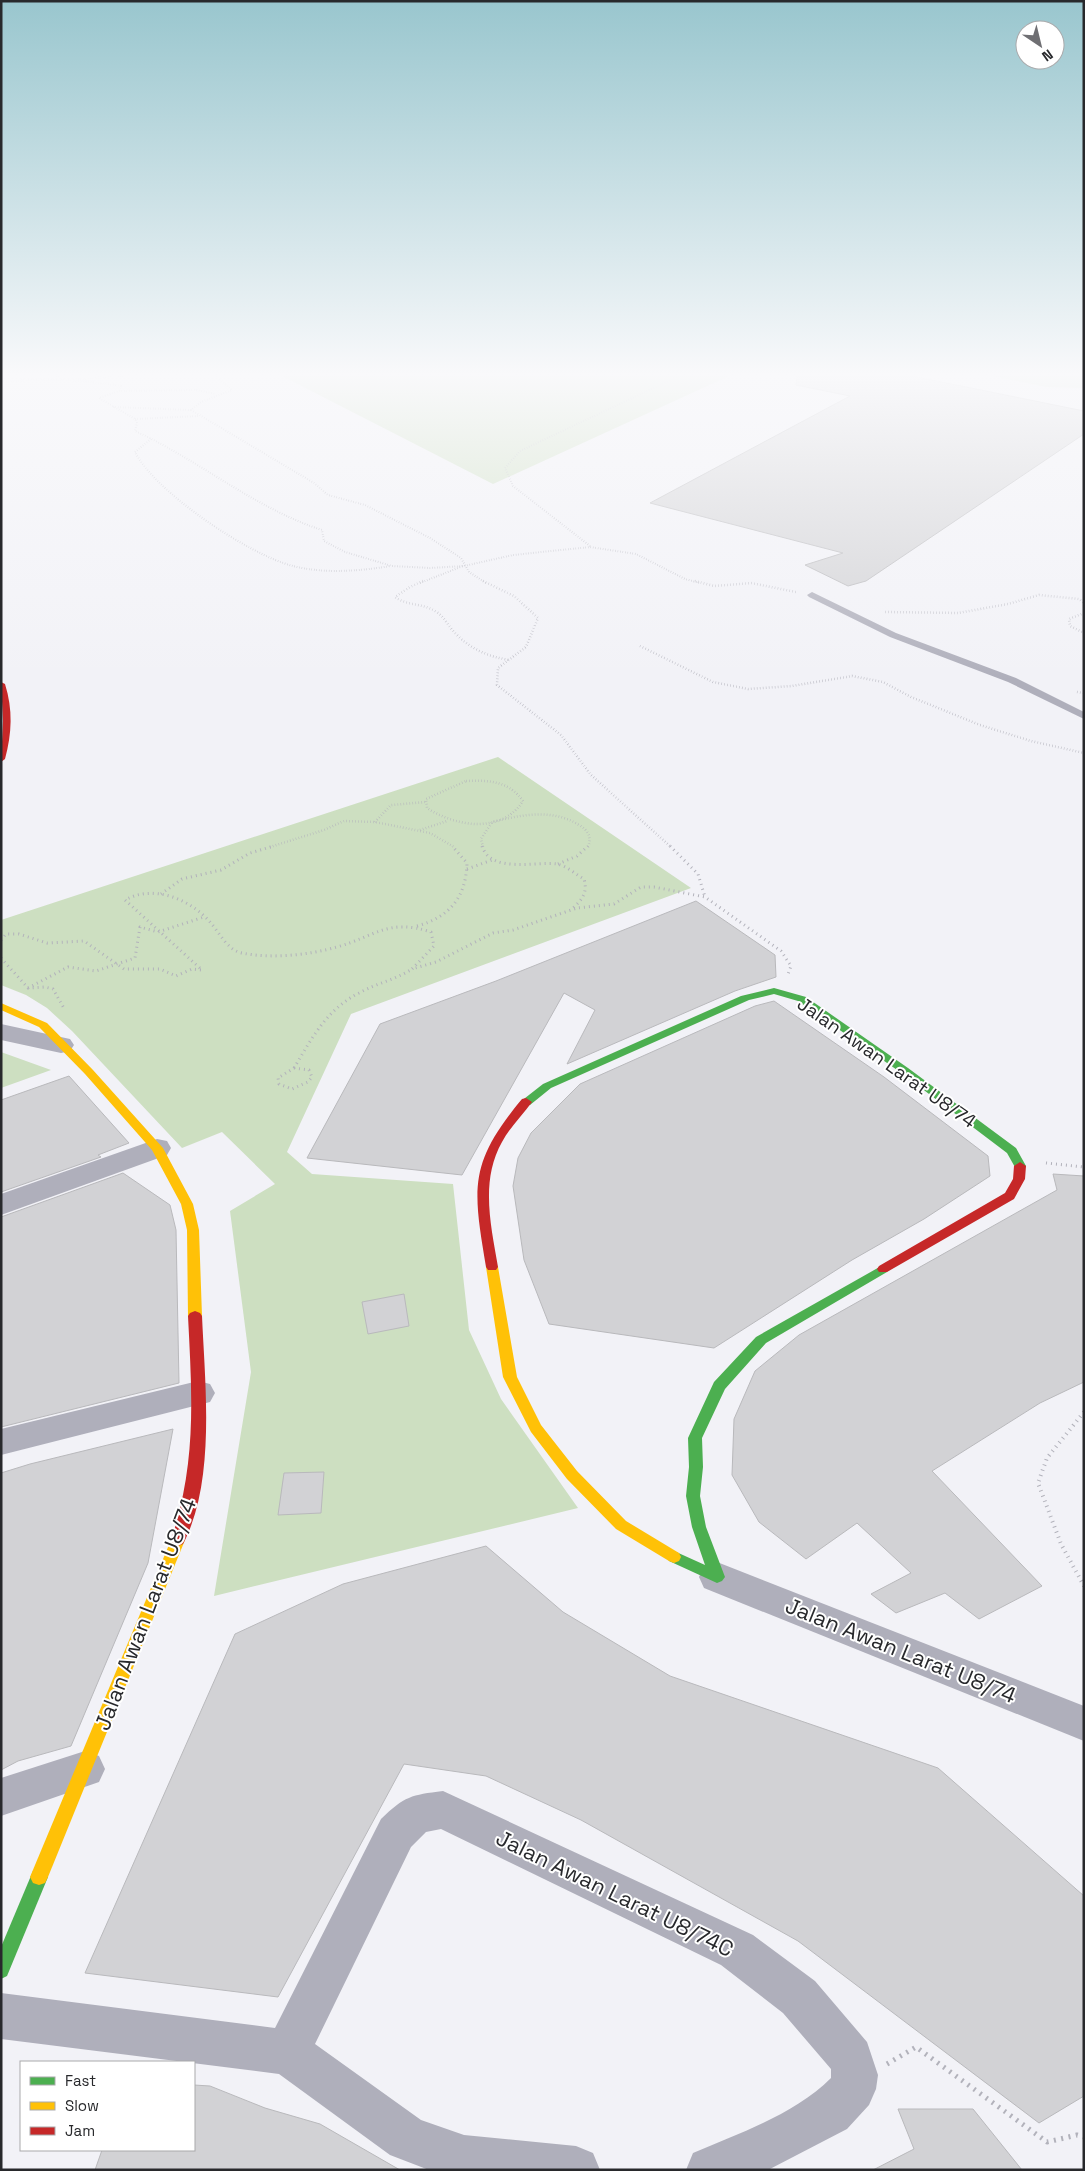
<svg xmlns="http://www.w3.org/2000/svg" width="1085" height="2171" viewBox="0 0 1085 2171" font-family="'Space Grotesk',sans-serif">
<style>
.green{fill:#cddfc1}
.building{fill:#d2d2d5;stroke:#b9b9bc}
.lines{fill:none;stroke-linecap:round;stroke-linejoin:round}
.path-far4{stroke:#b2b2bb;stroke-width:2;stroke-dasharray:0.5 2;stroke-linecap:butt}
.path-far3{stroke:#b2b2bb;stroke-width:2.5;stroke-dasharray:0.5 2.5;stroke-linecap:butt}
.path-far2{stroke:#b2b2bb;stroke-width:3;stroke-dasharray:1 4;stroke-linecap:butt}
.path-far1{stroke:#b2b2bb;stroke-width:4;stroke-dasharray:1 4.5;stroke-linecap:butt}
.path{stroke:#b2b2bb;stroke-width:5;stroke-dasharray:2 5.5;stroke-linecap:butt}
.lane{fill:#afafbb;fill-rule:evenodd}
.street{fill:#afafbb;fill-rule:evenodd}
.fast{fill:#4caf50;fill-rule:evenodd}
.slow{fill:#ffc107;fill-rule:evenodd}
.jam{fill:#c62828;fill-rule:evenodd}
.labels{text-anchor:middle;stroke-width:4;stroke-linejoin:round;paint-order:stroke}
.street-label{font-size:19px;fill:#28292c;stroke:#fff}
.near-street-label{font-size:22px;fill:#28292c;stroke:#fff}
</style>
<rect width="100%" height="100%" fill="#f2f2f7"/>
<g class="green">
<path d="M282 376H729L493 484Z"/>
<path d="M993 376H1084V388L1046 387Z"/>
<path d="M498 757 691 888 351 1014 287 1152 312 1174 453 1184 469 1330 501 1399 578 1508 214 1596 251 1372 230 1211 275 1184 222 1132 182 1148 72 1031 47 1008 26 995 1 985V920Z"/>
<path d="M1 1052 51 1070 1 1088Z"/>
</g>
<g class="building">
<path d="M797 376H912L1084 411V434L866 581 848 586 805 565 843 553 650 503 850 396 796 385Z"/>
<path d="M696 901 775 955 776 977 735 991 567 1064 595 1010 564 993 462 1175 307 1158 380 1024 496 981Z"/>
<path d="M774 1001 884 1077 988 1156 990 1176 924 1219 852 1260 714 1348 549 1324 524 1260 513 1186 518 1158 531 1133 580 1084 755 1006Z"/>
<path d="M69 1076 129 1143 98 1155 101 1157 1 1192V1100Z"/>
<path d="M123 1173 170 1205 176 1230 179 1383 1 1427V1217Z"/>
<path d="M1053 1174 1084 1176V1382L1040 1403 932 1471 1042 1586 979 1619 945 1593 896 1613 871 1594 911 1573 857 1523 806 1559 759 1522 732 1475 734 1419 755 1371 799 1335 1057 1190Z"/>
<path d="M404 1294 409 1326 368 1334 362 1302Z"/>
<path d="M173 1429 148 1563 71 1746 18 1761 1 1770V1473L30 1464Z"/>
<path d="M324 1472 321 1513 278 1515 284 1473Z"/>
<path d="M486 1546 563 1612 670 1676 938 1768 1084 1896V2096L1039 2123 798 1941 581 1820 486 1776 404 1764 278 1997 85 1973 235 1634 343 1584Z"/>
<path d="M194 2085 210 2086 265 2108 320 2124 400 2170H95L102 2150H194Z"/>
<path d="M898 2109H973L1022 2170H873L914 2149Z"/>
</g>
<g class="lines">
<g class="path-far4">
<path d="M216 376 232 390 201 402 191 410 314 483 328 495 365 505 430 538 461 558 469 572 486 583"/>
<path d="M56 377 64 376"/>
<path d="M78 379 124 376"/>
<path d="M1 382C45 378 77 379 121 386L119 391 99 398 135 419 137 423 135 431C199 460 254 508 322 530L324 541 345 552 392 566 430 568 464 566 513 555 590 547 636 554 685 579 700 583"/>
<path d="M119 391 196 390 216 394"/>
<path d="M113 407 191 410"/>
<path d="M135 419 199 416"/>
<path d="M151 439 135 452C155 492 249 555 293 566 324 574 359 571 391 566"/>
<path d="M590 546 513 486 505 468 520 451 679 376"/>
<path d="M420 583 463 566"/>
</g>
<g class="path-far3">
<path d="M423 581 410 587 395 597C407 606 422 603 435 611 444 616 448 626 455 633 470 649 489 657 510 660"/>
<path d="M483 581 514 596 538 618 526 647 498 668 497 685 561 735 591 775 671 847"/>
<path d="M695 581 714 586 751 583 796 592"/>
<path d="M885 612 958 613 1008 604 1039 595 1079 599 1084 603"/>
<path d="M1084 613 1069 619 1070 626 1084 633"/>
<path d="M640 646 713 682 748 689 792 686 852 676 883 682 911 697 980 725 1031 741 1084 753"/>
<path d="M1077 692 1084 693"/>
<path d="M466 781C489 780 509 781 523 801 502 834 456 827 427 808L426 799Z"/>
<path d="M375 822 391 805 426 802"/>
<path d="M420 830 447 821"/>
<path d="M270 847 324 830 344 821 375 822 430 833 454 847"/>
<path d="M483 847 481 839 492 822C521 815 552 808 579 825 588 830 592 837 588 847"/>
</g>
<g class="path-far2">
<path d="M482 846C491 874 535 861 557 864 567 866 575 874 584 879 588 892 582 900 573 908"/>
<path d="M670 846 698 874 705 897"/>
<path d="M558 864 577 856 588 846"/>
<path d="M467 869 495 859"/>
<path d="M161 894 182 879 221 870 250 853 274 846"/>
<path d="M417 926C450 917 466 897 467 863L452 846"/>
<path d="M1 940 6 934H19L47 943 84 941 124 969H160L176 976 192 969 202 970 125 900C153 884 190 899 210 922 220 933 227 950 242 953 271 959 309 955 337 947 376 936 388 918 431 932L434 946 412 969 436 962 493 933 513 930 577 908 614 904 641 887H654L705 897 781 951 791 966 788 974"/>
<path d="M1 958 28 988 45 987 53 989 65 1010"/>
<path d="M28 988 68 967 96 971 135 958 140 927 158 932 204 917"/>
<path d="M294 1068 309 1070 312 1077 308 1082 292 1089 279 1084 278 1078Z"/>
<path d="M294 1068C312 1038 327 1009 359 993 377 983 395 980 412 969"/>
<path d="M1046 1163 1084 1167"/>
</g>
<path class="path-far1" d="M1084 1412 1047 1458 1038 1483 1061 1544 1084 1586"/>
<path class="path" d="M887 2064 916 2047 1047 2142 1077 2135 1084 2137"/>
<path class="lane" d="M812 592 896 633 1016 678 1084 712V719L1008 682 890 637 809 597 807 595Z"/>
<g class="street">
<path d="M1 1024 70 1039 74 1045 70 1051 61 1053 1 1040Z"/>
<path d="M157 1139 167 1141 171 1148 167 1155 1 1215V1194Z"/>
<path d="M198 1381 210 1384 215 1393 210 1402 1 1455V1429Z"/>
<path d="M717 1562 1084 1706V1741L704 1588 699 1577 704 1566Z"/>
<path d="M85 1751 99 1756 105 1769 99 1782 1 1816V1778Z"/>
<path d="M443 1791 753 1935 815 1981 867 2042 878 2075 876 2089 869 2105 847 2129 768 2170H686L693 2153C740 2133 795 2114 831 2078V2069L783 2013 721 1965 441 1829 426 1832 411 1847 315 2044 421 2120 464 2135 576 2146 593 2153 600 2170H429L390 2155 279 2074 1 2039V1993L275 2028 381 1819C405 1796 411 1795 443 1791Z"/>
</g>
<g class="fast">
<path d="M774 988 806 997 908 1068 1016 1148 1026 1166 1024 1169H1016L1007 1153 900 1072 798 1001 774 994 749 1000 551 1088 530 1105 526 1106 520 1102 543 1084 741 996Z"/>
<path d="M883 1265 887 1266 889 1269 887 1272 766 1343 725 1389 702 1438 703 1467 700 1496 706 1527 725 1577 722 1581 717 1583 669 1561 667 1557 669 1553 674 1551 705 1565 692 1527 686 1496 689 1467 688 1438 714 1382 756 1337Z"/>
<path d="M39 1869 45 1871 48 1877 7 1976 1 1979V1947L33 1871Z"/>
</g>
<g class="slow">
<path d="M1 1003 47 1023 93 1070 163 1148 193 1204 199 1230 202 1316 200 1319H190L188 1316 187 1230 181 1204 152 1150 85 1074 39 1027 1 1010Z"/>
<path d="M492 1263 496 1264 498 1267 517 1377 541 1425 577 1471 626 1521 679 1553 681 1557 679 1561 674 1563 669 1561 616 1529 567 1479 531 1432 503 1377 486 1267 488 1264Z"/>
<path d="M178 1534 183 1536 185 1540 48 1877 45 1883 39 1885 33 1883 30 1877 171 1540 173 1536Z"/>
</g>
<g class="jam">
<path d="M1 682 5 684C13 710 12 733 5 759L1 762 3 721Z"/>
<path d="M526 1098 532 1102C522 1116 510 1127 502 1142 480 1181 491 1226 498 1267L496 1270H488L486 1267C473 1188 468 1164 522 1099Z"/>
<path d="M1020 1162 1026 1166 1025 1179 1014 1199 887 1272H879L877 1269 879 1266 1005 1193 1013 1179 1014 1166Z"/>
<path d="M195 1311 200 1313 202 1316C205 1385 216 1481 183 1544L178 1546 173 1544 171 1540C197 1462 192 1396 188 1316L190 1313Z"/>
</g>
</g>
<linearGradient id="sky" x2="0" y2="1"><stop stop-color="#99c6ce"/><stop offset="0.55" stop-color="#f9f9fb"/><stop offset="1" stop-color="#f9f9fb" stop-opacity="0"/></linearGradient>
<rect width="1085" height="680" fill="url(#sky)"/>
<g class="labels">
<g class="street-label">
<text transform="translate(887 1062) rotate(35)" y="7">Jalan Awan Larat U8/74</text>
</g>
<g class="near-street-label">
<text transform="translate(145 1614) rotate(-69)" y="8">Jalan Awan Larat U8/74</text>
<text transform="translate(901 1650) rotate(22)" y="8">Jalan Awan Larat U8/74</text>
<text transform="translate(615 1893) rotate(26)" y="8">Jalan Awan Larat U8/74C</text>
</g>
</g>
<rect width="1085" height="2171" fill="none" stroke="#28292c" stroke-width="5"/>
<rect x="20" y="2061" width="175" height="90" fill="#ffffff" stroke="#a9a9ab"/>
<rect x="30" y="2077" width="25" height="8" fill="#4caf50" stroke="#a9a9ab"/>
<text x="65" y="2086" font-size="15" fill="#28292c">Fast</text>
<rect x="30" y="2102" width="25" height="8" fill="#ffc107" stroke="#a9a9ab"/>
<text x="65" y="2111" font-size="15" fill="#28292c">Slow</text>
<rect x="30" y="2127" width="25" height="8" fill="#c62828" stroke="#a9a9ab"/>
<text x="65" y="2136" font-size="15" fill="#28292c">Jam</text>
<g transform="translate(1040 45) rotate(145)"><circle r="24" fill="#ffffff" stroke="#a9a9ab"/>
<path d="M0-4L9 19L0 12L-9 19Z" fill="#6f6f73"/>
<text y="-8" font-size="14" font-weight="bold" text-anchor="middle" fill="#28292c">N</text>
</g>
</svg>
